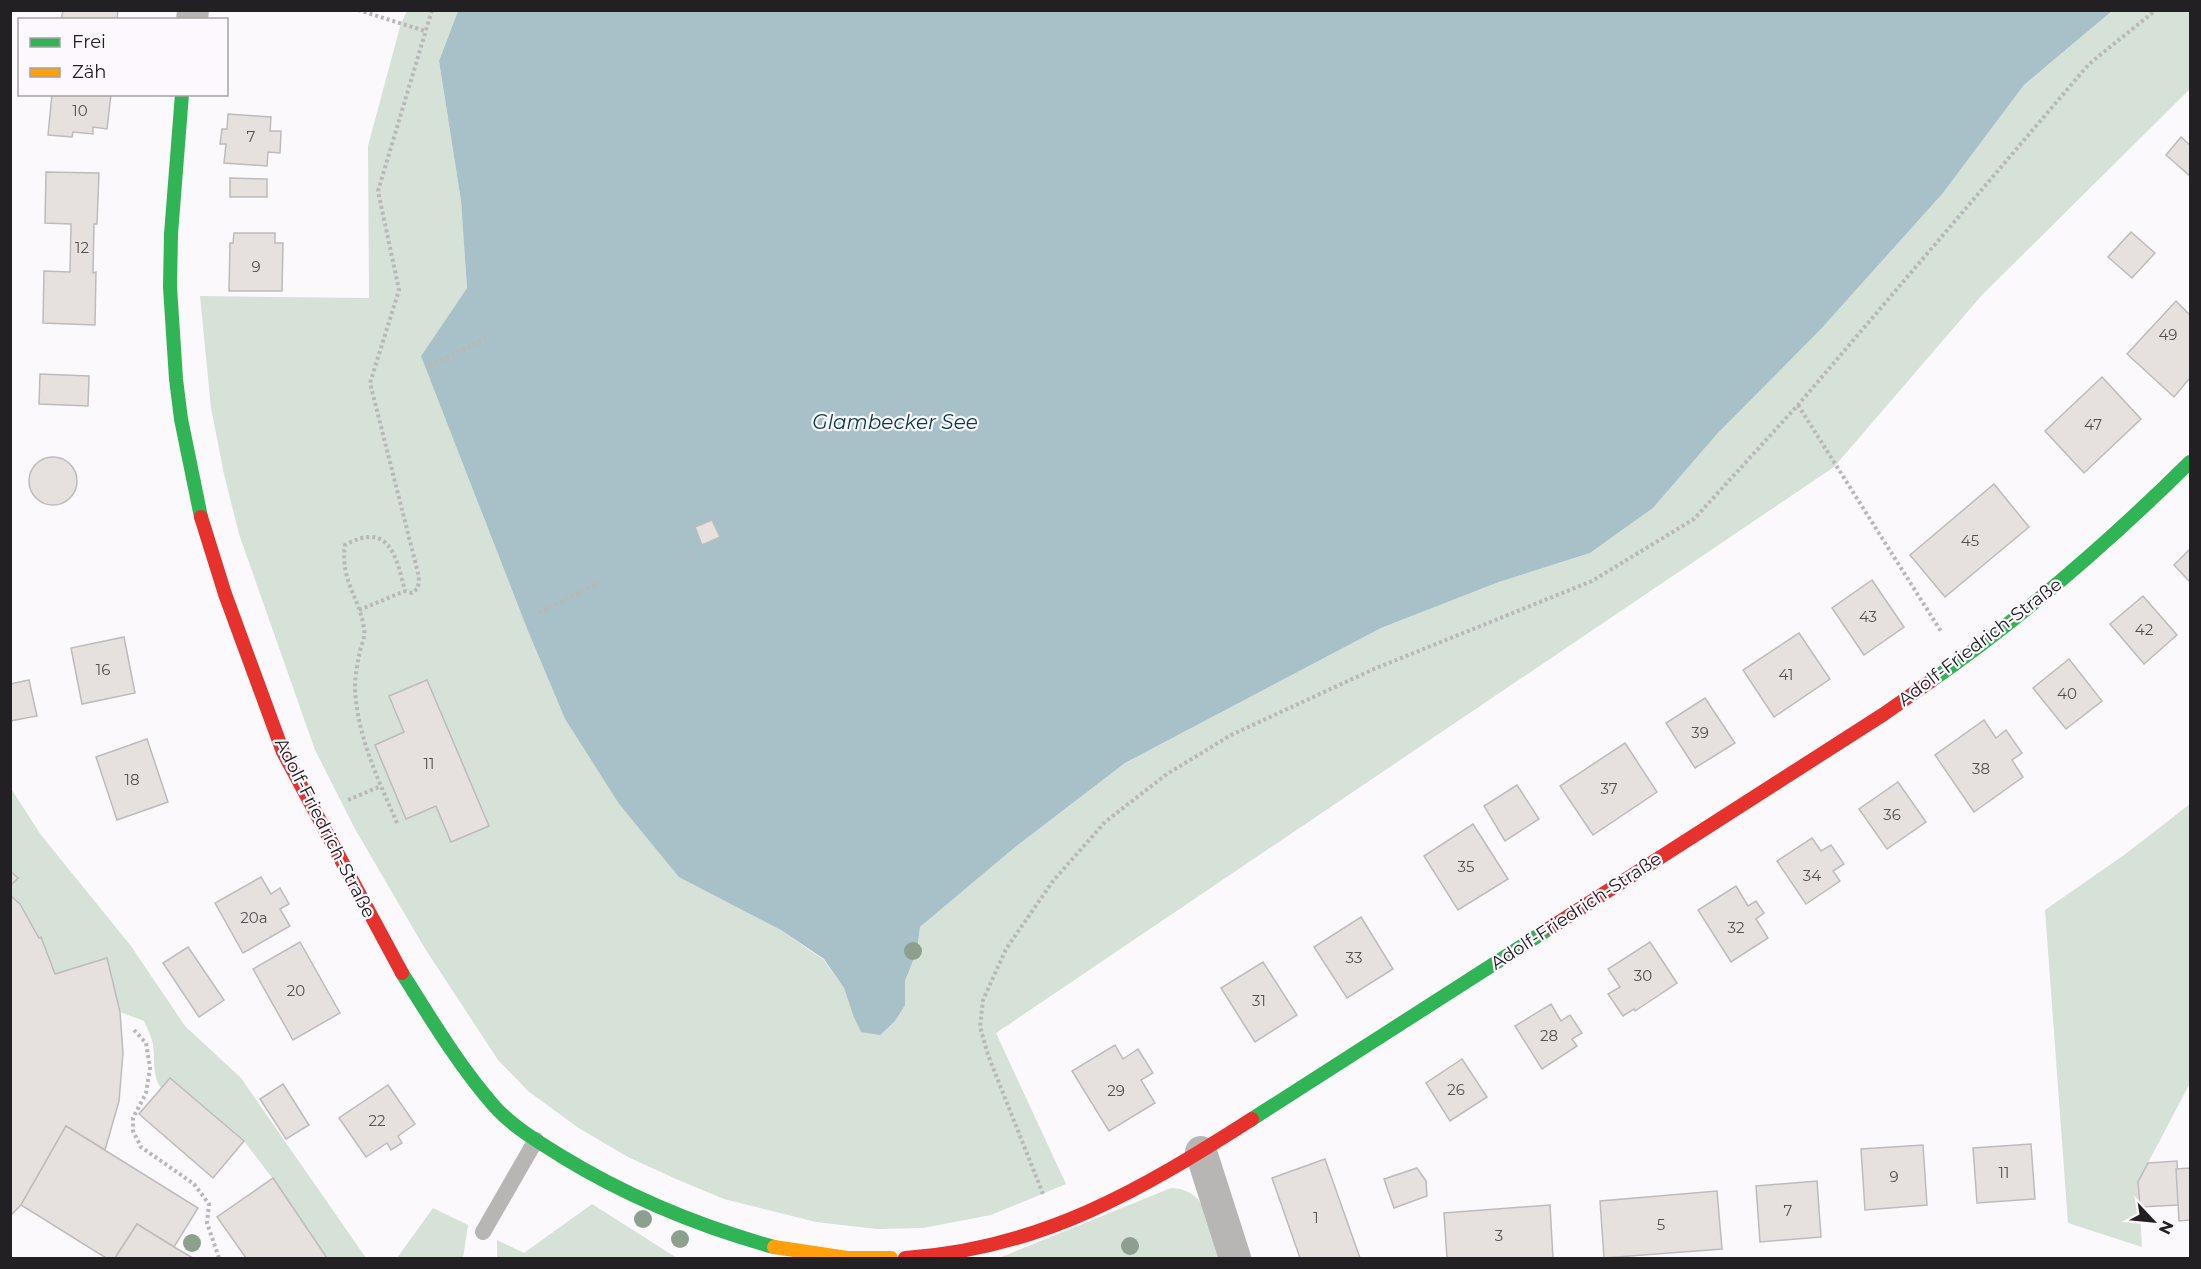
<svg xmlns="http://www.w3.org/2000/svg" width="2201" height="1269" viewBox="0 0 2201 1269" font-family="Montserrat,sans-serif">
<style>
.green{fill:#d6e1d7}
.water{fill:#a8c0c8}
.building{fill:#e6e1de;stroke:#bdbbbc;stroke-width:1.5}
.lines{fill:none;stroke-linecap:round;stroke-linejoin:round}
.path{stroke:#b9b8b8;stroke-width:4;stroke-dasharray:3 3;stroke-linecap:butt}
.lane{stroke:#b7b6b5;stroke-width:16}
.street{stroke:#b7b6b5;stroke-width:32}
.fast{stroke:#30b455;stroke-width:14}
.slow{stroke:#ff9f0a;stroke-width:14}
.jam{stroke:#e5322d;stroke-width:14}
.tree{fill:#8da08f}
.labels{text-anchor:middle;stroke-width:4.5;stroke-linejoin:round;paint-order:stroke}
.number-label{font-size:15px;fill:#545152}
.street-label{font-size:18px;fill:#222022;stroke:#fcf8fd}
.water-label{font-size:20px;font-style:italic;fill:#023d47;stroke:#fcf8fd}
</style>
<rect width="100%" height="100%" fill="#fbf9fc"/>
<g class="green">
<path d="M407 11H458L439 61 461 201 467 288 421 356 501 542 530 636 565 719 619 804 679 876 781 930 824 960 844 988 853 1015 905 1005V981L917 951 920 927 1014 848 1125 763 1381 628 1499 582 1590 553 1653 508 1717 434 1821 329 1943 193 2024 85 2112 11H2190V89L1982 295 1834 467 996 1033 1066 1184 991 1215 923 1228 877 1229 816 1222 724 1199 676 1179 628 1157 577 1127 528 1091 498 1060 424 947 355 829 315 750 239 534 224 474 211 408 200 296 369 298 368 146 401 23Z"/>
<path d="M10 787 41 835 131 946 185 1026 241 1078 366 1258H327L273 1179 244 1141 170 1078 161 1088C151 1074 156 1055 152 1040 150 1033 146 1027 144 1021L120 1012 55 974 41 938H39L21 904 11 895V886L18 878 11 871Z"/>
<path d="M2190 804V1083L2138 1182 2142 1247 2068 1223 2045 910 2124 855Z"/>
<path d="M1171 1188C1209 1189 1211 1229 1221 1258H999Z"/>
<path d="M592 1204 677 1258H497V1240L524 1253Z"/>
<path d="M433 1208 468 1225 463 1258H397Z"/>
</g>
<path class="water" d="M458 11H2112L2024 85 1943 193 1821 329 1717 434 1653 508 1590 553 1499 582 1381 628 1125 763 1014 848 920 927 917 951 905 981V1005L895 1021 880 1035 861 1032 853 1015 844 988 824 959 781 930 679 877 619 804 565 719 530 636 421 356 467 288 461 201 439 61Z"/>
<g class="building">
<path d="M63 10H118L117 20H61Z"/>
<path d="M52 94H111L107 129 93 127V134L73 132 72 137 48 135Z"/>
<path d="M228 114 271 117 270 131H281L280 153 268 152 267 166 224 163 226 144H220L222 129H227Z"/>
<path d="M2181 137 2190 145V176L2166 155Z"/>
<path d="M46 172 99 173 97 224H94L93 273 96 272 95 325 43 323 44 271 70 272 71 224 45 223Z"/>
<path d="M230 178 267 179V197H230Z"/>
<path d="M2131 232 2155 253 2132 278 2108 257Z"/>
<path d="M234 233H275V243H283L282 291H229L230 243H233Z"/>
<path d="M2176 301 2190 315V381L2189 379 2174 397 2127 354Z"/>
<path d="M40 374 89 376 88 406 39 404Z"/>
<path d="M2102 377 2141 419 2084 473 2045 431Z"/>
<circle cx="53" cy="481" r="24"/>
<path d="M1994 484 2029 527 1945 597 1910 555Z"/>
<path d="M712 520 720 537 702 545 695 527Z"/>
<path d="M2190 549V582L2174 565Z"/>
<path d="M1872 580 1904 627 1864 655 1832 608Z"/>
<path d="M2143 596 2177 635 2144 664 2110 624Z"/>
<path d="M1799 633 1830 679 1774 717 1743 670Z"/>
<path d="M124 637 135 693 82 704 71 648Z"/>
<path d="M2069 659 2102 701 2066 729 2033 688Z"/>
<path d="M29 680 37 716 10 721V684Z"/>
<path d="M427 680 489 826 451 842 436 806 406 819 375 745 404 732 389 696Z"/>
<path d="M1705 698 1735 743 1695 768 1666 723Z"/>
<path d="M1984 720 1996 738 2006 730 2022 753 2012 760 2023 777 1974 812 1935 755Z"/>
<path d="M147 739 168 802 117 820 96 757Z"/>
<path d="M1625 743 1657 792 1593 835 1560 786Z"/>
<path d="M1898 782 1926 822 1887 849 1859 809Z"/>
<path d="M1517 785 1539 819 1505 841 1484 806Z"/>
<path d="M1473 824 1508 879 1458 910 1424 856Z"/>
<path d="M1812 838 1821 851 1831 845 1844 864 1833 871 1840 881 1806 904 1777 861Z"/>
<path d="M10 871 18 878 10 886Z"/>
<path d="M261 877 271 894 280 888 289 904 280 909 290 926 243 953 215 903Z"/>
<path d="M1736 886 1748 906 1756 901 1764 913 1756 919 1768 938 1731 962 1698 910Z"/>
<path d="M10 895 20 904 39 938 41 937 55 974 107 958 120 1012 123 1053 119 1101 105 1150 66 1126 21 1205 10 1216Z"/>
<path d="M1361 917 1393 969 1347 998 1314 947Z"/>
<path d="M300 942 340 1013 293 1040 253 969Z"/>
<path d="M1650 942 1677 983 1635 1011 1634 1009 1623 1016 1608 994 1620 987 1608 969Z"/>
<path d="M188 947 224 1000 199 1017 163 963Z"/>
<path d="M1263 962 1297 1015 1255 1042 1221 988Z"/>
<path d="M1551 1004 1561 1021 1570 1015 1582 1033 1572 1039 1577 1046 1542 1069 1515 1026Z"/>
<path d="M1115 1045 1123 1059 1138 1049 1153 1073 1141 1080 1155 1103 1109 1131 1072 1071Z"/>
<path d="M1462 1059 1487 1097 1450 1121 1426 1083Z"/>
<path d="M170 1078 244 1141 213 1178 139 1114Z"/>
<path d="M283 1084 309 1125 286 1139 260 1099Z"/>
<path d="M388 1085 415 1124 398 1136 402 1143 391 1150 387 1143 366 1157 339 1118Z"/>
<path d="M66 1126 198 1208 174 1247 137 1224 115 1258H106L21 1205Z"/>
<path d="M2031 1144 2035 1199 1977 1203 1973 1148Z"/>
<path d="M1923 1145 1927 1205 1865 1210 1861 1149Z"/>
<path d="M1325 1159 1360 1258H1300L1272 1178Z"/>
<path d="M2177 1161 2179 1205 2140 1207 2138 1182 2148 1163Z"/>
<path d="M1417 1168 1426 1181 1427 1196 1394 1208 1384 1179Z"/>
<path d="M2190 1168V1220L2179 1221 2176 1169Z"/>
<path d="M273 1178 327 1258H246L217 1217Z"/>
<path d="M1817 1181 1821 1237 1760 1242 1756 1186Z"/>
<path d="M1717 1191 1722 1249 1604 1258 1600 1201Z"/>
<path d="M1550 1205 1553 1258H1447L1444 1213Z"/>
<path d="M137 1224 174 1247 193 1258H115Z"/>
</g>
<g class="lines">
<g class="path">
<path d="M358 10 425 31"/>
<path d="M430 366 490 336"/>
<path d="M1798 405 1942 633"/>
<path d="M359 610 405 591"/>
<path d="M538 612 602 581"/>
<path d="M348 800 381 786"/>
<path d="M397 823C378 779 357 736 355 688 355 678 357 666 359 656 360 647 366 637 364 629 360 597 340 582 345 545 389 521 396 555 405 591L412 593 418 588 419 577 370 383 399 290 378 191 432 10"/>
<path d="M134 1030 146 1043 150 1068 146 1093 133 1118V1131L141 1147 194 1184 209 1204 207 1223 219 1258"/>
<path d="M1043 1194 988 1055 980 1027 983 1000 1006 949 1053 881 1105 822 1167 774 1231 735 1374 669 1592 581 1694 519 1798 405 2089 64 2156 10"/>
</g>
<path class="lane" d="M483 1232 536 1140"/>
<g class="street">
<path d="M192 20 193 10"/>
<path d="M1201 1152 1235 1258"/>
</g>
<g class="fast">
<path d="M182 94 171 234 170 287 176 379 181 419 201 517"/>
<path d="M1931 681C2024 616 2109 542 2190 462"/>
<path d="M402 973C431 1019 459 1066 495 1107 513 1127 539 1142 561 1156 628 1197 698 1226 774 1247"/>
<path d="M1252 1119 1550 928"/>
</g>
<path class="slow" d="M774 1247 847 1258H891"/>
<g class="jam">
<path d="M201 517 225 594 283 752 402 973"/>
<path d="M1550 928 1884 714 1931 681"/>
<path d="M905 1258C1041 1249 1141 1190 1252 1119"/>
</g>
</g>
<g class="tree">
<circle cx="913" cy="951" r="9"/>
<circle cx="643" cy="1219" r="9"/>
<circle cx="680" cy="1239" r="9"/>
<circle cx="192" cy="1243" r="9"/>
<circle cx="1130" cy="1246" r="9"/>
</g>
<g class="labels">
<g class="number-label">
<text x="80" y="116">10</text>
<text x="251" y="142">7</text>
<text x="82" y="253">12</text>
<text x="256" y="272">9</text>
<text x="2168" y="340">49</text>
<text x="2093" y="430">47</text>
<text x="1970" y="546">45</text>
<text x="1868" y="622">43</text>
<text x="2144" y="635">42</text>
<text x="103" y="675">16</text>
<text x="1786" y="680">41</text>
<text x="2067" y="699">40</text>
<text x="1700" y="738">39</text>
<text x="429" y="769">11</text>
<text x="1981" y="774">38</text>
<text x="132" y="785">18</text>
<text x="1609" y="794">37</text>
<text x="1892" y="820">36</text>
<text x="1466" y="872">35</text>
<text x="1812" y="881">34</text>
<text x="254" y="923">20a</text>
<text x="1736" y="933">32</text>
<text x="1354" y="963">33</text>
<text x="1643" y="981">30</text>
<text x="296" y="996">20</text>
<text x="1259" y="1006">31</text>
<text x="1549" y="1041">28</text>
<text x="1456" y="1095">26</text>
<text x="1116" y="1096">29</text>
<text x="377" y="1126">22</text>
<text x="2004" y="1178">11</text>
<text x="1894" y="1182">9</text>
<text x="1788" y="1216">7</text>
<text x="1316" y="1223">1</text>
<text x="1661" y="1230">5</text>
<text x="1499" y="1241">3</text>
</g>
<g class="street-label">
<text transform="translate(1980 642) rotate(-37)" y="6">Adolf-Friedrich-Straße</text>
<text transform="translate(325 828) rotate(63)" y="6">Adolf-Friedrich-Straße</text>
<text transform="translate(1576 911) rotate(-33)" y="6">Adolf-Friedrich-Straße</text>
</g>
<g class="water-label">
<text x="895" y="429">Glambecker See</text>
</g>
</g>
<rect width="2201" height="1269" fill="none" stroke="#222022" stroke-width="24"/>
<rect x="18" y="18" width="210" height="78" fill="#fcf8fd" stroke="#a5a2a5" stroke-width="1.5"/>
<rect x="30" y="38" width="30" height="9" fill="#30b455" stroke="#a5a2a5" stroke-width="1.5"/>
<text x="72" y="48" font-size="18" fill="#222022">Frei</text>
<rect x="30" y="68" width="30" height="9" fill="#ff9f0a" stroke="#a5a2a5" stroke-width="1.5"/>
<text x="72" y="78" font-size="18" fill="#222022">Zäh</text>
<g transform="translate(2153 1221) rotate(116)" stroke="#fcf8fd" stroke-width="4.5" paint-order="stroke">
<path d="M0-4.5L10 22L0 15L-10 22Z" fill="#222022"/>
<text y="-9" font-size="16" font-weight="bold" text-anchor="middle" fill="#222022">N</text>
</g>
</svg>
